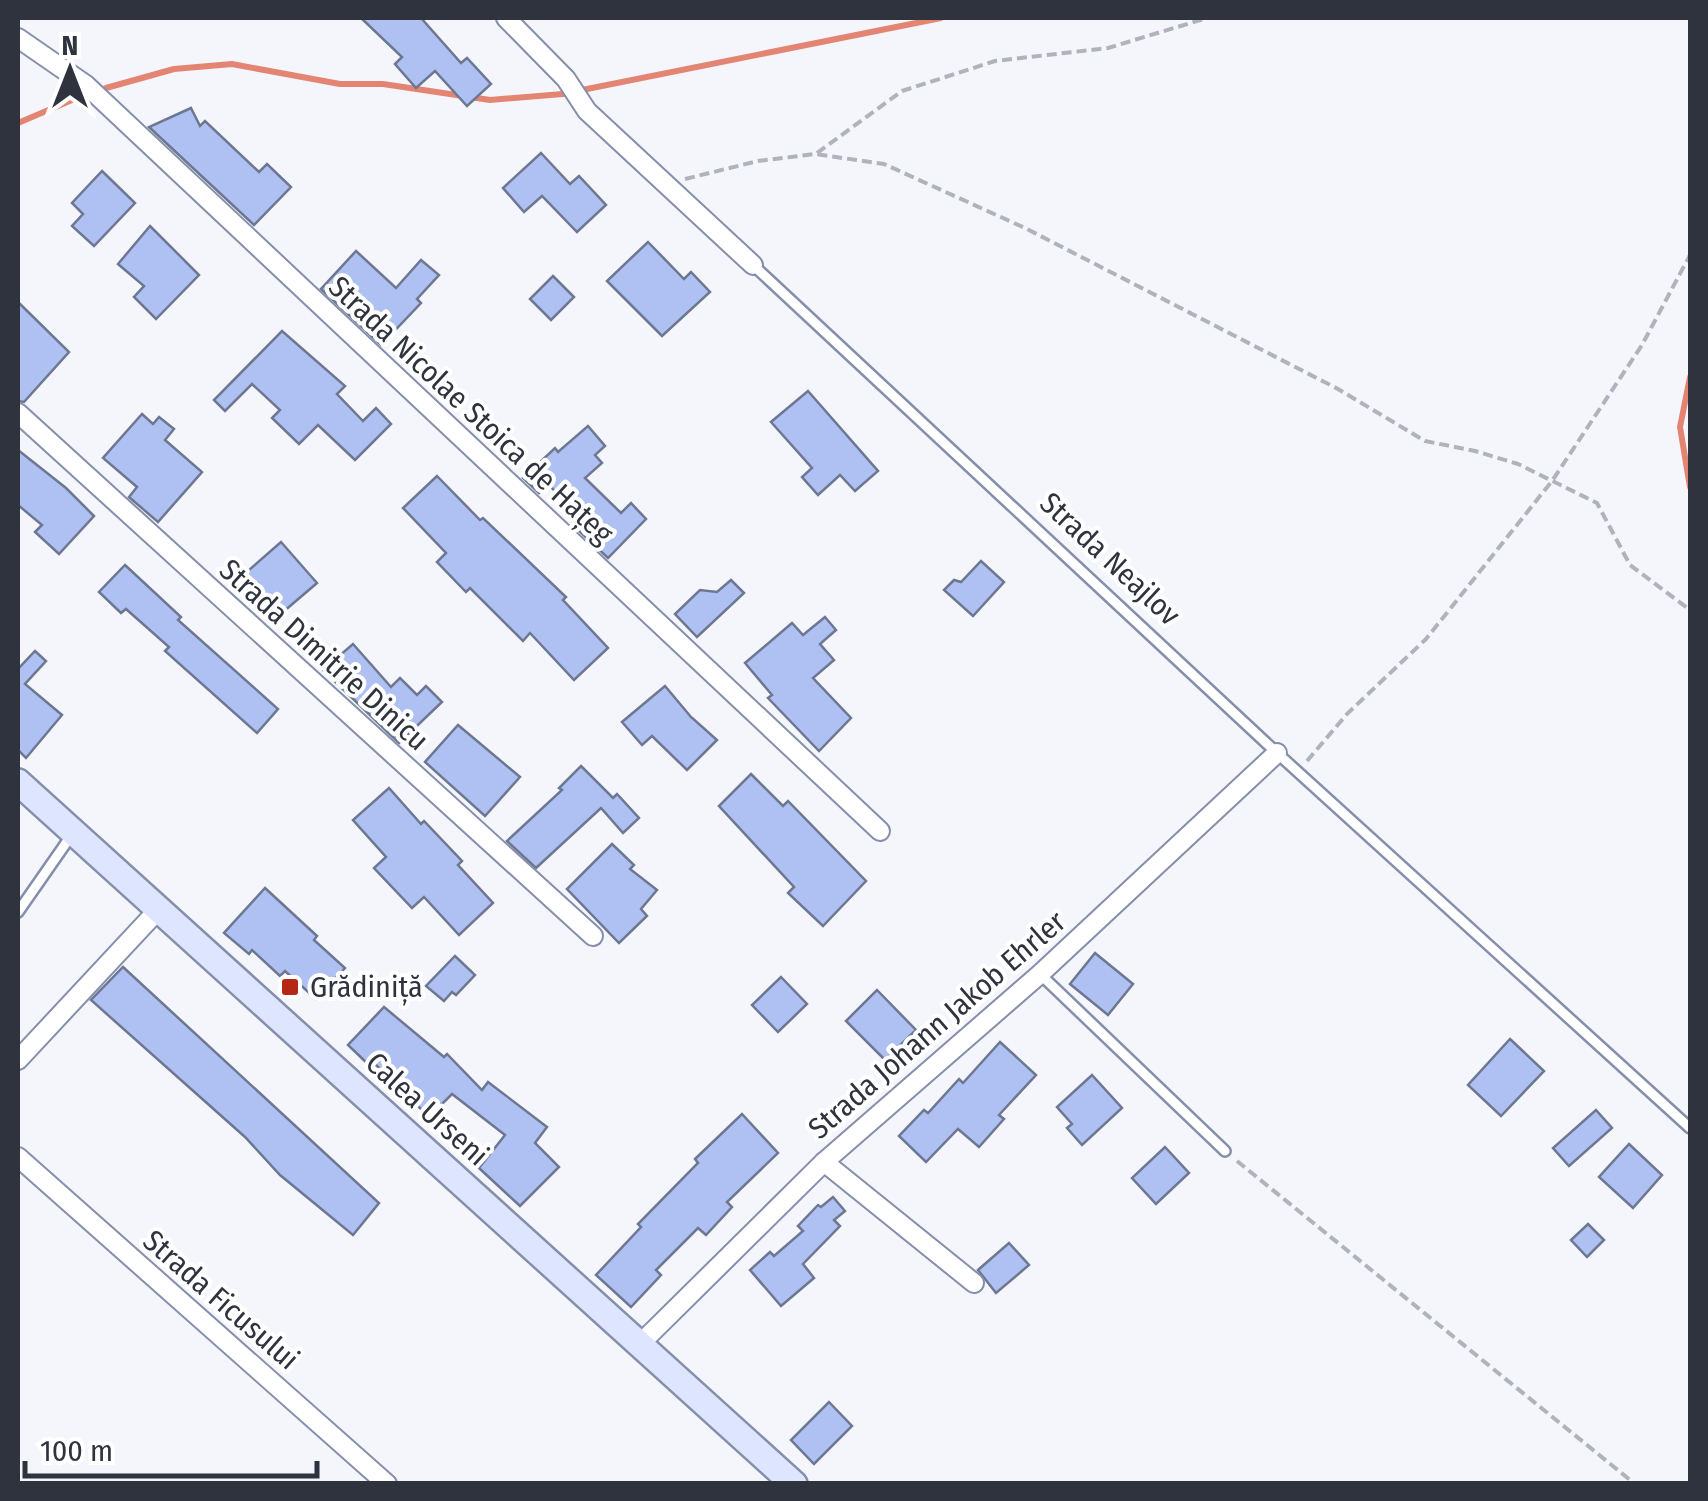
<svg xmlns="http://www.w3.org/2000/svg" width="1708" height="1501" viewBox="0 0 1708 1501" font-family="'Fira Sans Condensed',sans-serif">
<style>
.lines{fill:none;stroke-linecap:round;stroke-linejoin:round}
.stream{stroke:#e48574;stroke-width:6}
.building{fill:#aec1f2;stroke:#6d7791;stroke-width:2.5}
.lane-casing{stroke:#858faa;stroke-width:14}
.street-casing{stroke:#858faa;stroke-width:22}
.secondary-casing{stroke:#858faa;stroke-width:30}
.path{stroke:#b0b3bb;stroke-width:4;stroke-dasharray:10 5;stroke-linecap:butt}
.lane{stroke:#fff;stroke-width:9}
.street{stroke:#fff;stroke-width:18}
.secondary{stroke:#dde6fe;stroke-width:25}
.poi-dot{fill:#b52815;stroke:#fff;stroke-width:4}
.labels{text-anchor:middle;stroke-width:8;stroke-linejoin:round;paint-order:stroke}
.street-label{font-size:30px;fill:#2e333e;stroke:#fff}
.poi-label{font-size:30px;fill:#2e333e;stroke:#fff;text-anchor:start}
</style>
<rect width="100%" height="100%" fill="#f4f6fc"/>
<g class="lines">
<g class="stream">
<path d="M106 88 174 69 232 64 340 84H383L490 100 563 94"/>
<path d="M582 90 941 18"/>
<path d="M18 123 79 97"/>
<path d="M1690 377 1680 427 1690 487"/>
</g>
</g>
<g class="building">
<path d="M361 18H421L461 63 467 58 491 84 467 106 435 71 416 88 395 64 402 57Z"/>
<path d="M191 108 200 126 205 121 259 172 267 164 291 187 254 225 149 127Z"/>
<path d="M541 153 570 184 579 176 606 205 577 232 542 196 524 212 503 188Z"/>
<path d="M102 171 135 203 94 246 72 226 83 214 72 203Z"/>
<path d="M150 226 199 275 156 319 134 297 144 286 118 264Z"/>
<path d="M648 242 684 279 691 272 710 292 662 336 607 281Z"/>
<path d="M356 251 396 288 421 260 439 275 417 299 421 303 381 345 321 289Z"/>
<path d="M553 276 574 297 551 320 530 299Z"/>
<path d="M18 302 69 352 24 402 18 401Z"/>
<path d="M282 331 345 386 337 394 363 421 376 408 391 424 355 460 318 425 299 444 272 418 280 410 252 384 225 411 214 400Z"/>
<path d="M808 391 878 471 855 491 840 475 818 495 802 477 812 468 771 422Z"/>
<path d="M142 414 153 424 159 417 174 429 165 440 202 472 158 522 129 497 137 487 103 458Z"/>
<path d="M588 426 605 446 595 455 602 463 585 478 621 513 631 503 646 519 608 558 575 527 582 520 548 484 539 493 523 478 555 448 558 452Z"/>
<path d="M18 450 66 488 94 516 59 554 35 532 42 525 18 505Z"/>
<path d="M437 476 480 520 483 518 566 597 563 600 608 648 574 680 530 633 523 641 470 588 466 592 437 562 446 553 403 508Z"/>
<path d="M281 542 317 583 276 618 240 578Z"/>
<path d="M981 561 1004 582 973 616 944 590 954 580 961 582Z"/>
<path d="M125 565 181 617 178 620 278 709 257 733 165 651 169 647 126 609 121 613 99 592Z"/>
<path d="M731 580 744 593 697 637 675 614 700 590 717 592Z"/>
<path d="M825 617 836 630 820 644 834 660 813 678 851 718 819 751 768 698 772 695 745 663 792 623 803 635Z"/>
<path d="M353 644 391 687 400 678 417 695 426 686 442 702 399 743 323 670Z"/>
<path d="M35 651 46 661 25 684 62 715 26 758 18 750V669Z"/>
<path d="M665 686 691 717 717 740 687 770 652 736 642 745 622 722Z"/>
<path d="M458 725 520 777 485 816 425 762Z"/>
<path d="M581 766 613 798 617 794 639 818 623 833 601 808 536 868 507 841 562 790 559 788Z"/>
<path d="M751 774 783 806 788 801 866 881 823 926 788 893 794 887 719 806Z"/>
<path d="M389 788 421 824 424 821 462 861 458 865 493 903 459 935 424 897 412 908 374 868 386 857 353 820Z"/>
<path d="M612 844 634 865 630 869 657 890 641 909 647 916 619 943 567 889Z"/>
<path d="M265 888 317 936 314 940 345 968 316 999 285 971 280 976 252 950 249 954 224 933Z"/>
<path d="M1095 953 1133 984 1108 1015 1070 984Z"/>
<path d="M455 956 475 975 456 995 452 992 444 1001 426 986Z"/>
<path d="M123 967 379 1203 353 1235 280 1175 245 1137 91 1000Z"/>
<path d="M781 977 807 1004 778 1032 752 1005Z"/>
<path d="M877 990 916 1030 885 1060 846 1021Z"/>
<path d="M384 1007 444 1057 447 1054 482 1090 488 1082 547 1127 535 1143 559 1167 520 1206 479 1168 505 1135 452 1094 429 1117 375 1064 371 1067 348 1045Z"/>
<path d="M1510 1039 1544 1071 1501 1116 1468 1085Z"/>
<path d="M1000 1042 1036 1075 999 1115 1004 1119 979 1147 958 1129 926 1162 899 1136 924 1110 928 1113 959 1079 963 1083Z"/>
<path d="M1092 1075 1122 1108 1082 1145 1067 1128 1072 1124 1057 1107Z"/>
<path d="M1596 1110 1612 1128 1569 1166 1553 1148Z"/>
<path d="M742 1114 778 1153 727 1202 732 1207 706 1235 698 1228 656 1270 661 1275 631 1307 596 1275 641 1227 638 1224 698 1163 695 1159Z"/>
<path d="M1629 1144 1662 1175 1633 1208 1599 1177Z"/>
<path d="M1165 1147 1189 1173 1156 1204 1132 1178Z"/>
<path d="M833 1197 845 1211 834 1220 840 1226 803 1264 814 1278 781 1306 750 1270 770 1252 774 1256 803 1231 798 1226 818 1205 821 1207Z"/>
<path d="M1588 1224 1604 1240 1587 1257 1571 1240Z"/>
<path d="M1009 1243 1029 1265 996 1293 978 1270Z"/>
<path d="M829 1402 852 1426 814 1464 791 1440Z"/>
</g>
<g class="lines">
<g class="lane-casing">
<g id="lane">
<path d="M753 265 1277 753 1690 1128"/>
<path d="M18 912 73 833"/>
<path d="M1040 974 1225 1151"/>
</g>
</g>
<g class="street-casing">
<g id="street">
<path d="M506 18 566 79 587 111 753 265"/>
<path d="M18 38 86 85 880 831"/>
<path d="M18 413 593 936"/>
<path d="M18 1060 158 910"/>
<path d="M18 1157 387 1484"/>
<path d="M824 1162 974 1283"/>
<path d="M640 1344 824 1162 1040 974 1277 753"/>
</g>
</g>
<g class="secondary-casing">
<path id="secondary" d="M18 782 794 1484"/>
</g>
<g class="path">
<path d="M817 153 902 91 995 61 1108 48 1207 18"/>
<path d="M685 179 758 161 815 154 884 164 1025 228 1338 389 1425 441 1475 451 1518 464 1597 503 1630 565 1690 610"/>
<path d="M1307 761 1347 714 1426 639 1552 481 1642 345 1690 255"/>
<path d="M1237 1161 1635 1484"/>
</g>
<use href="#lane" class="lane"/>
<use href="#street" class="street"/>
<use href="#secondary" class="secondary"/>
</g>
<rect class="poi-dot" x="280" y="977" width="20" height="20" rx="5"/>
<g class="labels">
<g class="street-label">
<text transform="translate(471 410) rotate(43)" y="10">Strada Nicolae Stoica de Hațeg</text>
<text transform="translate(1110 559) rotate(43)" y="10">Strada Neajlov</text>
<text transform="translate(324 655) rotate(42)" y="10">Strada Dimitrie Dinicu</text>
<text transform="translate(937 1025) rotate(-41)" y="10">Strada Johann Jakob Ehrler</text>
<text transform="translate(427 1109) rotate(42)" y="10">Calea Urseni</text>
<text transform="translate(221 1300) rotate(41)" y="10">Strada Ficusului</text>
</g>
<g class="poi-label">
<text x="310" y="997">Grădiniță</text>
</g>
</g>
<rect width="1708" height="1501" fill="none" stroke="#2e333e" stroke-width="40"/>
<g transform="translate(70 70)" stroke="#ffffff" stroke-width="8" paint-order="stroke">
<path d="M0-8L18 38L0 25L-18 38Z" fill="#2e333e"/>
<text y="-15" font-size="28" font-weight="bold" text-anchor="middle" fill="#2e333e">N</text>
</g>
<path d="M25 1461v15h292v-15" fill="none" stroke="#2e333e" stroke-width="5"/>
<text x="40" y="1461" font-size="30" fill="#2e333e" stroke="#ffffff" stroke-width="8" paint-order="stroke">100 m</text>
</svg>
